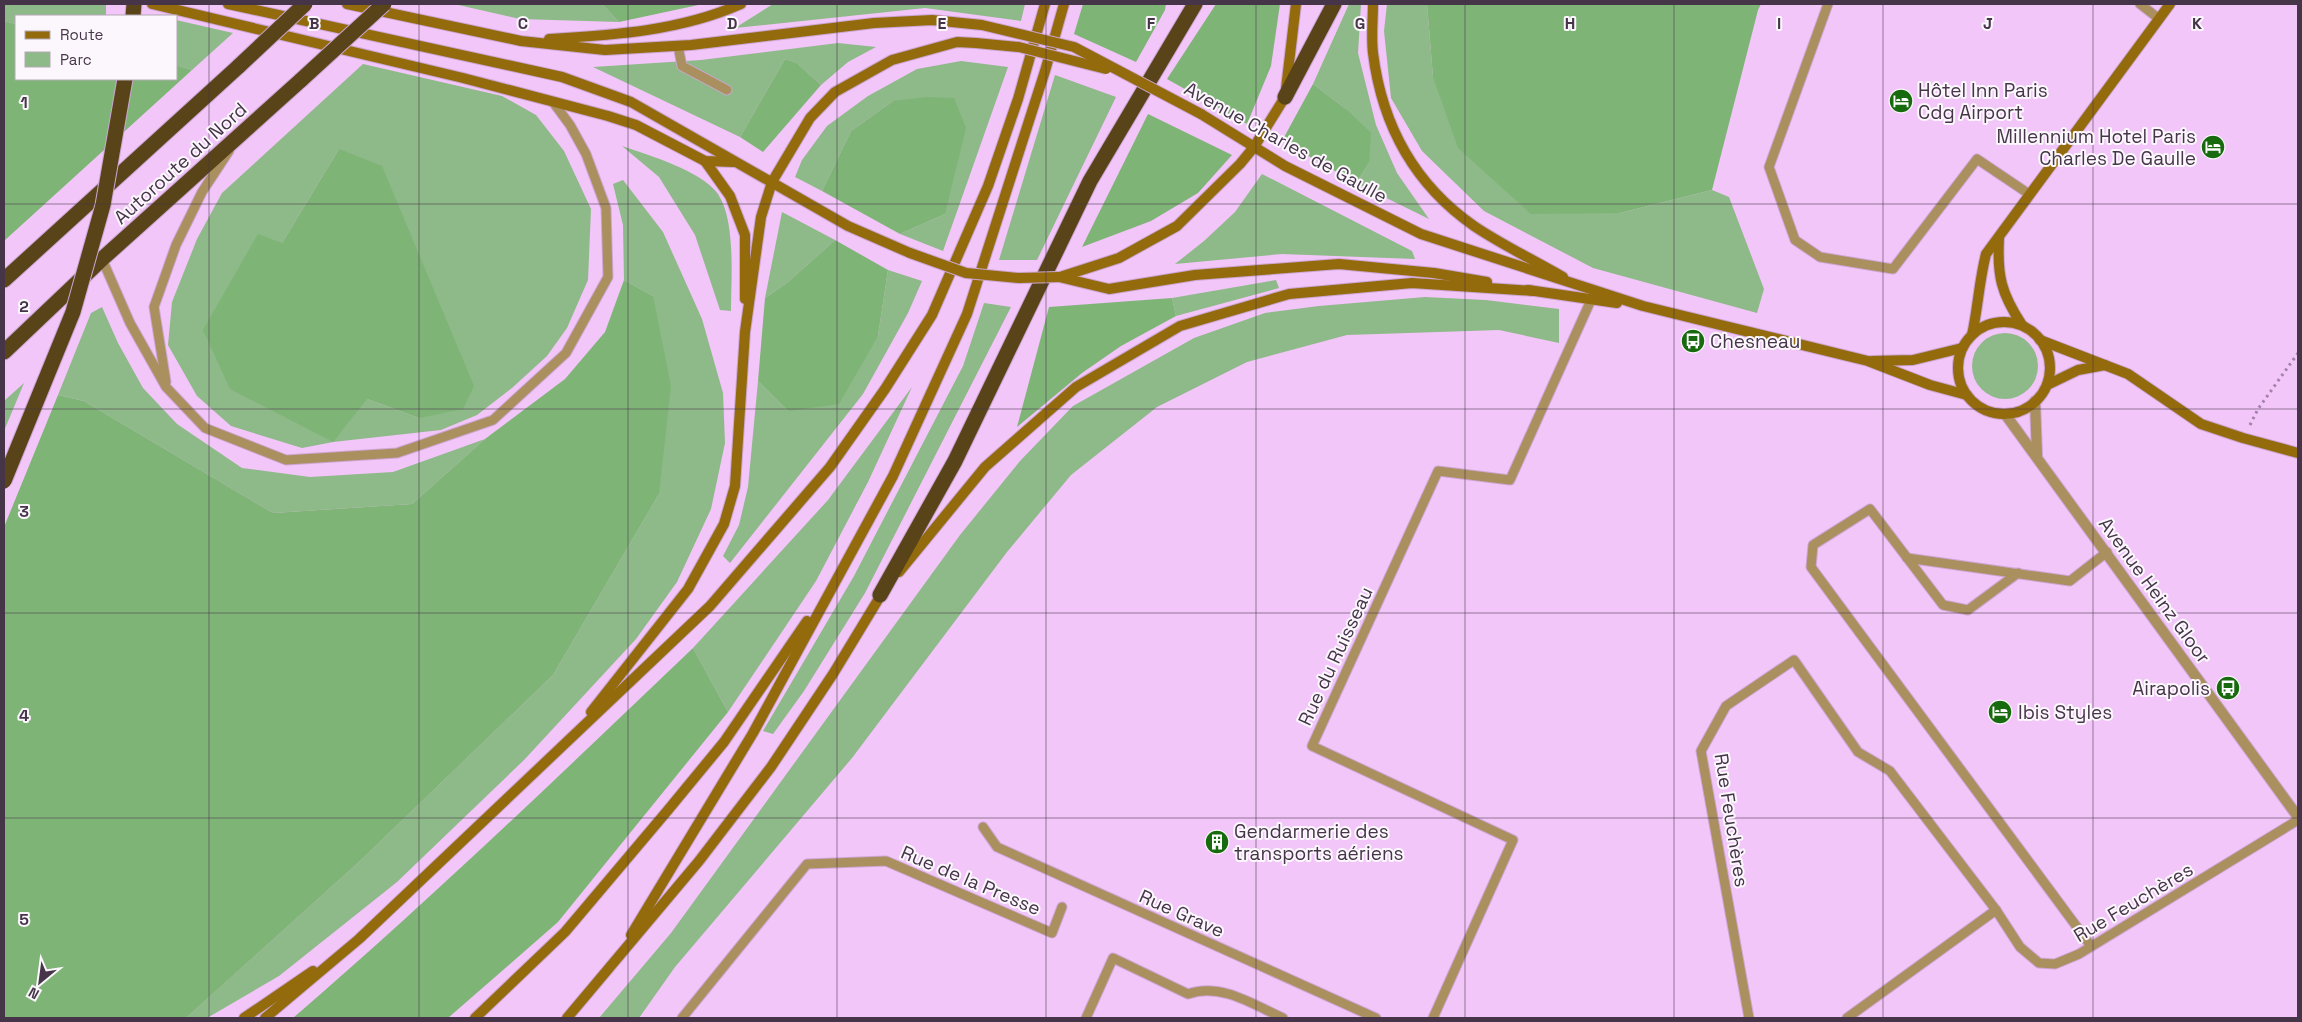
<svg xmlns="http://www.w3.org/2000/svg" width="2302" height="1022" viewBox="0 0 2302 1022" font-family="'Space Grotesk',sans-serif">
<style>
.green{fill:#8eb988;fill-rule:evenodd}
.forest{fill:#7fb477}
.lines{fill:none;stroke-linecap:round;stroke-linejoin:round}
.lane-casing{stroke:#cca6d2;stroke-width:11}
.street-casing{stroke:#cca6d2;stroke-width:12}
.secondary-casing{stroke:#cca6d2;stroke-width:12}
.highway-casing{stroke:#cca6d2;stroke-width:17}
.path{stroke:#a282a7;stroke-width:3;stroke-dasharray:2.5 4;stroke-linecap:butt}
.lane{stroke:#aa8f5f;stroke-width:9}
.street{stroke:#aa8f5f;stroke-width:10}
.secondary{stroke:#936b0d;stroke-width:10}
.highway{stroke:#59441a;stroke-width:15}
.secondary-bridge-casing{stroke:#cca6d2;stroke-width:12;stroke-linecap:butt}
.highway-bridge-casing{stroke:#cca6d2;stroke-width:17;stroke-linecap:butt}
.secondary-bridge{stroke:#936b0d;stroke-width:10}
.highway-bridge{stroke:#59441a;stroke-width:15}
.grid{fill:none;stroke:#463549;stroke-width:1;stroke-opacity:0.55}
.labels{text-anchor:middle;stroke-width:4;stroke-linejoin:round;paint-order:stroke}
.poi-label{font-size:19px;fill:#463549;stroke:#fbf7fc;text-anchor:start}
.street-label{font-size:19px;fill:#463549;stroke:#fbf7fc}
.grid-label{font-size:16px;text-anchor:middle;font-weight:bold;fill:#463549;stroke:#fbf7fc;stroke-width:4;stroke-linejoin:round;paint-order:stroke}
</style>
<rect width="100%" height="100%" fill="#f2c6f9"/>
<g class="green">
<path d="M4 4H106V16H16V24L4 21Z"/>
<path d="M454 4H602L619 22 520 19Z"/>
<path d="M773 4H1025L1021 21 925 8 735 28Z"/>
<path d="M1349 4H1361L1358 53 1376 125 1397 173 1429 219 1356 183 1369 163 1346 109 1313 84Z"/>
<path d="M1387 4H1427L1433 77 1620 213 1712 190 1729 197 1764 289 1757 313 1593 268 1484 211 1422 151 1391 98 1384 31Z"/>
<path d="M176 20 233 33 192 70 176 65Z"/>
<path d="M838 43 876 47 848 62 821 85 797 63 785 59 740 137 593 67 701 60Z"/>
<path d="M961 61 1008 67 943 251 900 234 945 214 893 101 851 131 822 191 795 177 802 160 827 126 868 96 917 69Z"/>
<path d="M363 64 502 96 536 115 564 151 591 209 588 280 567 328 547 356 512 388 477 415 441 430 333 442 302 448 231 426 197 396 168 345 172 302 197 239 222 193ZM339 149 419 418 367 399 282 243Z"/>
<path d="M1055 75 1116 97 1037 260H999Z"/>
<path d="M622 146C648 155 702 171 718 194 736 221 731 279 731 311L720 310 695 235 659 177Z"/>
<path d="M1262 174 1412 251 1415 259 1282 254 1175 264 1204 241 1235 212Z"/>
<path d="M623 180 663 232 702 319 723 393 725 443 711 509 677 582 636 639 524 760 397 882 279 976 207 1018H186L359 862 553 675 659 494 653 296 624 280 623 225 613 184Z"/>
<path d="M782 212 835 240 788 282 765 298Z"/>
<path d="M888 270 922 281 908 313 863 394 730 563 723 556 739 525 748 487 758 381 788 411 878 336Z"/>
<path d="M1276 280 1279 288 1176 316 1172 298Z"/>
<path d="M1425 297 1486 300 1559 309V343L1499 330 1347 335 1247 362 1157 407 1071 475 1007 552 852 758 675 967 639 1018H599L671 933 960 535 1020 461 1073 406 1194 338 1265 313 1319 306Z"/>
<path d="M984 303 1011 307 865 593 804 691 773 734 763 731 854 576 963 366Z"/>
<path d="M102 307 118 343 143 388 177 424 242 468 310 477 393 472 485 439 412 504 273 513 84 401 58 395 91 313Z"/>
<circle cx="2005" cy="366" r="33"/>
<path d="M24 383 4 431V401Z"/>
<path d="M912 387 868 482 816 581 728 712 693 648 828 500Z"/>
</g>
<g class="forest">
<path d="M602 4H703L619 22Z"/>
<path d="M1083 4H1166L1165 10 1136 62 1074 34Z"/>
<path d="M1216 4H1280L1271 66 1247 124 1167 79Z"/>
<path d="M1427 4H1761L1758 10 1712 190 1620 213 1531 214 1458 148 1433 77Z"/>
<path d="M4 21 16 24V79H176V65L192 70 4 241Z"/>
<path d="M785 59 797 63 821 85 763 152 740 137Z"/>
<path d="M1313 84 1346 109 1371 133 1369 163 1356 183 1282 141Z"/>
<path d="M927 97 954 98 966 128 945 214 900 234 822 191 851 131 893 101Z"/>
<path d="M1148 114 1232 155 1198 193 1151 221 1082 247Z"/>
<path d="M339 149 382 166 474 386 463 409 419 418 367 399 333 442 230 389 203 330 258 234 282 243Z"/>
<path d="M835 240 888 270 878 336 839 404 788 411 758 381 765 298 788 282Z"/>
<path d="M624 280 653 296 671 386 659 494 553 675 359 862 186 1018H4V527L58 395 84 401 273 513 412 504 485 439 565 379 605 332Z"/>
<path d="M1172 298 1176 316 1121 346 1082 373 1017 427 1049 307Z"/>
<path d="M693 648 728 712 558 922 448 1018H293C431 899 562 773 693 648Z"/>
</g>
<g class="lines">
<g class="lane-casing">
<g id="lane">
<path d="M1828 4 1769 167 1795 240 1820 257 1893 269 1977 159 2029 194"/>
<path d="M2140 4 2158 18"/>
<path d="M678 46 682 66 727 90"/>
<path d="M102 259 130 323 166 387 205 428 286 460 397 453 493 420 566 353 608 277 606 208 586 154 570 125 553 102"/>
<path d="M166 382 154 307 176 245 202 192 229 151"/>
<path d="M1907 558 2070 581 2107 552"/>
<path d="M2018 573 1968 610 1943 605 1870 509 1813 545 1811 567 2091 946"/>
<path d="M983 827 997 847 1376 1018"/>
<path d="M682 1018 807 864 886 861 1052 933 1062 907"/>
<path d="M1086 1018 1113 958 1188 994C1220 982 1254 1005 1283 1018"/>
<path d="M1433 1018 1513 840 1312 746 1438 471 1510 480 1591 300"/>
<path d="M1749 1018 1701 751 1726 706 1794 660 1858 752 1890 771 1996 910 2020 947 2039 963 2055 964 2079 954 2298 820"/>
<path d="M1847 1018 1996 910"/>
</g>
</g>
<g class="street-casing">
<g id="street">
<path d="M2035 401 2037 455"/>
<path d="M2005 414 2298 817"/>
</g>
</g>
<g class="secondary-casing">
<g id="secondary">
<path d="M152 4 463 78 608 116 636 125 705 161 734 162"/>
<path d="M228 4 562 77 631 102 848 226 910 253"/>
<path d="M347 4 521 41 605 50 691 45 874 23 932 20 982 25"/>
<path d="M1373 4C1373 20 1371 37 1373 53 1382 125 1414 184 1474 226 1502 245 1534 260 1563 277"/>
<path d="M549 39C614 35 680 31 741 4"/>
<path d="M1201 114 1285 166 1421 234 1643 306 1868 361 1930 385 1967 395"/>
<path d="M705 161 730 196 745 235V299"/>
<path d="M1999 238C1997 276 2001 293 2022 325"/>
<path d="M1059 277 1109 289 1195 275 1339 264 1434 273 1487 282"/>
<path d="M1060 277 1119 258 1177 226 1240 164 1254 147 1285 97 1296 4"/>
<path d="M1528 290 1617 303"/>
<circle cx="2004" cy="368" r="46"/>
<path d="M1972 335C1978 308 1979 281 1986 254L2170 4"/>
<path d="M2040 340 2128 374 2201 424 2243 438 2298 453"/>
<path d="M1872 361 1913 360 1962 348"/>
<path d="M2047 385 2078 370 2105 365"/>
<path d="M899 572 985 467 1076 387 1180 326 1289 294 1412 283 1534 291"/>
<path d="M591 712 688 589 724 524 735 486 745 332 761 217 772 182 810 118 835 92 892 60 957 42 976 43"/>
<path d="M631 935 753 733 893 476 967 314 1045 71 1064 4"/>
<path d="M244 1018 313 971"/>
<path d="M265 1018 359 939 710 606 830 467 885 389 932 315 988 186 1018 99 1045 4"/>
<path d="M475 1018 565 932 668 810 724 742 807 621"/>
<path d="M567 1018 699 861 771 767 833 674 884 590"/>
</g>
</g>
<g class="highway-casing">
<g id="highway">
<path d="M133 16 134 4"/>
<path d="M1285 97 1334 4"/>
<path d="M4 280 239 66"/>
<path d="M4 352 102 259 301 80"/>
<path d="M880 595 955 461 1090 181 1195 4"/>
</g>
</g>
<path class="path" d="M2250 425 2258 409 2298 353"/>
<use href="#lane" class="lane"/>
<use href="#street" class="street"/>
<use href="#secondary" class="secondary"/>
<use href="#highway" class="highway"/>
<g class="secondary-bridge-casing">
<g id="secondary-bridge">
<path d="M982 25 1074 47 1201 114"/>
<path d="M976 43 1019 47 1106 69"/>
<path d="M910 253 966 273 1019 278 1059 277"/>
</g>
</g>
<g class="highway-bridge-casing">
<g id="highway-bridge">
<path d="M239 66 305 4"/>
<path d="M301 80 384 4"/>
<path d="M4 481 73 312 103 205 125 79"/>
</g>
</g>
<use href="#secondary-bridge" class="secondary-bridge"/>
<use href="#highway-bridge" class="highway-bridge"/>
</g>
<path class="grid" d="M209 4V1018M419 4V1018M628 4V1018M837 4V1018M1046 4V1018M1256 4V1018M1465 4V1018M1674 4V1018M1883 4V1018M2093 4V1018M4 204H2298M4 409H2298M4 613H2298M4 818H2298"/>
<defs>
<g id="hotel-disc" transform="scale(1.25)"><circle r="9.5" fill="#186a0e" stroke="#fbf7fc"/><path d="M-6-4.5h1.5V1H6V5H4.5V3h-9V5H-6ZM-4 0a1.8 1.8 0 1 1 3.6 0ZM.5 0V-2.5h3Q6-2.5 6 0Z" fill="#fff"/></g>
<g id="bus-disc" transform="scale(1.25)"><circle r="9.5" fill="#186a0e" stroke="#fbf7fc"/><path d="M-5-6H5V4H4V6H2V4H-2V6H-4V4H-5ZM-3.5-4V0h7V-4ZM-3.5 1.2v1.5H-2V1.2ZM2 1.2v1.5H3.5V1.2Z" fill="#fff"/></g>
<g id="building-disc" transform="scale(1.25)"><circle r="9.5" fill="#186a0e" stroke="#fbf7fc"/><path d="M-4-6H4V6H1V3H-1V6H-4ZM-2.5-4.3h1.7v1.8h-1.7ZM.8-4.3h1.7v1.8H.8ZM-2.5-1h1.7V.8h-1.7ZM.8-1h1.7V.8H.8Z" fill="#fff"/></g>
</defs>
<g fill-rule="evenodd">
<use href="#hotel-disc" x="1901" y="101"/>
<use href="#hotel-disc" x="2213" y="147"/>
<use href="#bus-disc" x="1693" y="341"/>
<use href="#bus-disc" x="2228" y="688"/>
<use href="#hotel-disc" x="2000" y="712"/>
<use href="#building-disc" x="1217" y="842"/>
</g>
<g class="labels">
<g class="poi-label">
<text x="1918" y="97">Hôtel Inn Paris<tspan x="1918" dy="22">Cdg Airport</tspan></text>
<text x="2196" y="143" text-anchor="end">Millennium Hotel Paris<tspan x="2196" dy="22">Charles De Gaulle</tspan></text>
<text x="1710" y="348">Chesneau</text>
<text x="2210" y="695" text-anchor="end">Airapolis</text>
<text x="2018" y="719">Ibis Styles</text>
<text x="1234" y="838">Gendarmerie des<tspan x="1234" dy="22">transports aériens</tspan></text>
</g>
<g class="street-label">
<text transform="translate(1286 142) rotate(29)" y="7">Avenue Charles de Gaulle</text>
<text transform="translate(180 163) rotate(-42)" y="7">Autoroute du Nord</text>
<text transform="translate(2155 590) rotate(54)" y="7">Avenue Heinz Gloor</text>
<text transform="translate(1335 656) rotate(-65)" y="7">Rue du Ruisseau</text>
<text transform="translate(1732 820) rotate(81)" y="7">Rue Feuchères</text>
<text transform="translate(971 880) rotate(23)" y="7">Rue de la Presse</text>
<text transform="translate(2133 902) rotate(-31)" y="7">Rue Feuchères</text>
<text transform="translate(1182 913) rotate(24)" y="7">Rue Grave</text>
</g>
</g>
<g class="grid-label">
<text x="314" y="29">B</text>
<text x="523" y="29">C</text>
<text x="732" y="29">D</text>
<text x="942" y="29">E</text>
<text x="1151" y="29">F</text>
<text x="1360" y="29">G</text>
<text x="1570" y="29">H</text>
<text x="1779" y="29">I</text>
<text x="1988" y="29">J</text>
<text x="2197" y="29">K</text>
<text x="24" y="108">1</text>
<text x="24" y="312">2</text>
<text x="24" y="517">3</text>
<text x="24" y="721">4</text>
<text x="24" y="925">5</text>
</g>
<rect width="2302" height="1022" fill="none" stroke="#463549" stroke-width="10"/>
<rect x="15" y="15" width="162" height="65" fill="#fbf7fc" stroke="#b3a9b4"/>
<rect x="25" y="31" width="25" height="8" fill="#936b0d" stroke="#b3a9b4"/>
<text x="60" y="40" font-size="15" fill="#463549">Route</text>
<rect x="25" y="52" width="25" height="15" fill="#8eb988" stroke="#b3a9b4"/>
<text x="60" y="65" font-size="15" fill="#463549">Parc</text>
<g transform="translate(40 982) rotate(209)" stroke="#fbf7fc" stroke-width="4" paint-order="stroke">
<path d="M0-4L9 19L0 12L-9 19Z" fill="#463549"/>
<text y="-8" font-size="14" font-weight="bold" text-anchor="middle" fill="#463549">N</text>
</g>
</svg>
